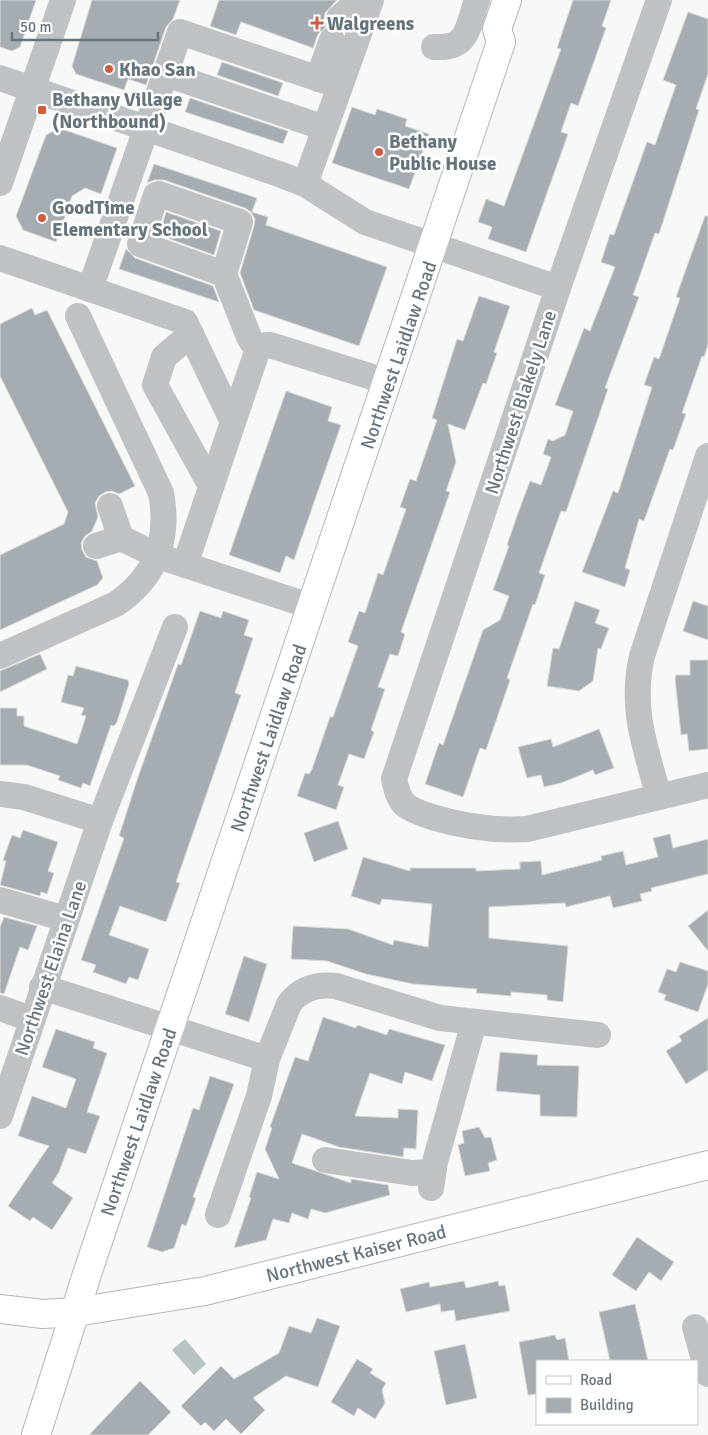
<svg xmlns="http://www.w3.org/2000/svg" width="708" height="1435" viewBox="0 0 708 1435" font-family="Signika,sans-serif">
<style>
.water{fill:#b7c2c5}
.building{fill:#a6adb2;stroke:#dadad8}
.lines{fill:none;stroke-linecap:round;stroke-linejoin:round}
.major-casing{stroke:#b2b6b9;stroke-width:30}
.minor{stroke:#bec2c5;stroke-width:26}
.major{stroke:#fff;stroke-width:28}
.poi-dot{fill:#cd5e41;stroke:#fff;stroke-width:2}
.labels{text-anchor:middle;stroke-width:5;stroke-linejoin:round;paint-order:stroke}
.poi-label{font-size:19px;font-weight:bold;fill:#66747d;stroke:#fff;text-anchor:start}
.street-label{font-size:19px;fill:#66747d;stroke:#fff}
</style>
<rect width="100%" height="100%" fill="#f8f8f6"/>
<path class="water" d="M185 1339 206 1364 194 1375 172 1350Z"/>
<g class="building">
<path d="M0 0H36L20 47 12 51 0 47Z"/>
<path d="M92 0H180L173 19 166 27 146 85 128 79 124 90 76 74 72 66Z"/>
<path d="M219 0H337L325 13 324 20 327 26 318 34 313 48 241 22 236 35 210 26Z"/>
<path d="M573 0H611L602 26 606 28 578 106 571 103 561 132 568 134 526 252 488 239 492 227 478 222 486 199 504 206 561 49 557 48Z"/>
<path d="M688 12 708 19V74L696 109 699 110 659 234 655 233 633 295 639 297 605 388 608 389 566 512 561 511 539 573 545 575 535 605 533 604 507 678 510 680 486 750 480 748 463 797 425 784 439 743 443 745 483 630 500 620 509 596 493 590 509 546 507 545 518 513 530 481 541 485 551 457 543 454 548 439 553 441 565 435 573 411 555 405 584 328 590 331 615 267 601 262 610 234 614 235 647 142 655 145 676 85 663 80Z"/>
<path d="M222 62 283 83 278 96 217 75Z"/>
<path d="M190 98 288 131 283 144 185 112Z"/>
<path d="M352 107 375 115 377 109 407 119 405 126 429 134 409 189 332 163Z"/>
<path d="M59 128 117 148 101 194 85 188 72 196 56 242 23 230 16 216 46 135Z"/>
<path d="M154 164 257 198 252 212 268 217 266 225 387 267 359 346 254 310 240 273 254 226 255 219 251 212 245 208 164 180H154L147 183Z"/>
<path d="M166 212 221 231 214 255 159 235Z"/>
<path d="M705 216H708V345L704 357 702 356 682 413 686 414 673 450 670 449 644 521 639 519 625 568 630 570 625 587 582 572 613 491 618 493 652 387 644 385 654 357 659 359 680 298 676 297Z"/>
<path d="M126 249 135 258 213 286 219 302 119 269Z"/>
<path d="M479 296 510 306 494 352 497 353 486 384 483 383 465 430 448 424 456 462 446 491 450 492 401 632 405 634 398 656 390 654 378 687 385 689 371 730 374 732 364 759 349 754 338 785 344 787 336 810 297 796 305 773 309 774 312 769 330 717H333L358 646 348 642 359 611 365 613 378 573 383 575 406 509 400 507 410 479 416 481 437 420 432 418 457 339 463 341Z"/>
<path d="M32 308 35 315 47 310 135 486 119 494 112 491 105 492 99 496 95 503 98 517 92 531 85 536 81 543 82 550 86 557 97 561 103 578 97 585 0 630V555L64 524 68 512 0 376V324Z"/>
<path d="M286 391 332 407 328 421 341 425 294 560 286 556 280 573 229 555Z"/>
<path d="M575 601 600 610 595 623 609 628 601 649 598 648 593 681 579 691 547 686 553 648 559 649Z"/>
<path d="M693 601 708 606V640L683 631Z"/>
<path d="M200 611 221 618 223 611 249 620 244 635 253 638 235 693 241 695 176 882 180 883 166 922 120 906 109 935 149 949 138 980 129 977 126 984 93 972 96 965 81 960 124 838 119 836 137 780 178 664 181 665Z"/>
<path d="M40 654 47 669 0 692V671Z"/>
<path d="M690 660H708V749L689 751 687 734 681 735 675 679 676 675H690Z"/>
<path d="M76 666 128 680 129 684 117 722 114 726 111 725 90 786 83 783 81 788 58 780 60 776 27 765H0V708H17V716H24V726L77 744 86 716 81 715 84 708 61 702 68 675 73 676Z"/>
<path d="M599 729 614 768 595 775 593 770 561 783 544 787 541 775 527 778 518 747 551 739 553 747Z"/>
<path d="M338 821 348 849 314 862 304 833Z"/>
<path d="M23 830 58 842 48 871 54 873 47 894 41 892 40 896 0 885 6 861 3 860 12 835 20 838Z"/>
<path d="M670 834 673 848 708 839V874L651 888 652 891 640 894 642 901 613 908 610 896 566 907 565 903 489 907V938L568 946 563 1002 547 1000V995L511 992V996L476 993 477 989 413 984 366 974 327 961 291 959 293 926 348 929 393 945 394 940 428 947 432 904 382 899 380 905 351 896 363 857 410 871V868H476V871L520 869V862L541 861 542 875 602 860 601 856 623 851 626 865 658 857 653 838Z"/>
<path d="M708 910V951L688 926Z"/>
<path d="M4 917 37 926 28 950 20 947 4 994 0 993V927Z"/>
<path d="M244 956 267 964 249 1022 225 1014Z"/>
<path d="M680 962 708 971V984L698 1012 664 1000 666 995 658 992 667 969 676 972Z"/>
<path d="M323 1017 356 1028 357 1025 387 1035 389 1029 445 1045 432 1081 405 1072 402 1084 370 1073 355 1116 398 1118V1109L418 1110 416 1149 404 1148 403 1157 339 1147 302 1134 292 1163 351 1183V1179L388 1185 390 1195 325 1213 311 1209 308 1219 292 1213 289 1223 273 1219 266 1240 234 1248 251 1198 249 1197 257 1172 279 1179 265 1149 272 1128 270 1127 295 1057 308 1061Z"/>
<path d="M708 1018V1070L686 1084 666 1051 682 1041 679 1036Z"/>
<path d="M56 1029 95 1042 93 1048 107 1053 87 1112 100 1116 86 1154 68 1148 59 1172 52 1183 73 1198 52 1230 33 1217 30 1221 8 1206 49 1146 18 1136 32 1096 66 1108 76 1079 42 1067Z"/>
<path d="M500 1052 538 1055 537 1065 579 1066 577 1117 540 1116V1095L496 1091Z"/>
<path d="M210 1076 234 1084 193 1197 196 1198 186 1226 182 1224 174 1248 162 1252 147 1247 193 1108 199 1110Z"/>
<path d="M479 1127 485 1138 491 1137 497 1160 488 1163 490 1171 465 1176 458 1145 464 1143 462 1131Z"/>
<path d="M637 1237 674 1262 661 1281 649 1272 636 1291 612 1275Z"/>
<path d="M464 1281 466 1288 498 1281 499 1286 505 1285 510 1311 456 1321 454 1310 441 1312 440 1304 406 1312 400 1289 429 1282 430 1287Z"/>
<path d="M635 1304 648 1361H610L599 1312Z"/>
<path d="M317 1318 340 1326 318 1387 286 1376 253 1398 265 1410 241 1434 226 1419 214 1431 205 1422 201 1426 181 1406 221 1366 234 1379 279 1353 289 1326 311 1333Z"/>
<path d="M555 1335 557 1340 565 1338 569 1361H537V1394L528 1395 519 1342Z"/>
<path d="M465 1344 477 1398 446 1405 434 1351Z"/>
<path d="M357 1359 373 1369 370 1373 386 1383 382 1390 385 1403 375 1419 358 1408 354 1416 331 1402Z"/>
<path d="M140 1381 171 1412 148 1435H89Z"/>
</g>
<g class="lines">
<g class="major-casing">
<g id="major">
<path d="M0 1309 43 1314 76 1312 205 1291 708 1165"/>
<path d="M36 1435 87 1274 501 42 497 29 507 0"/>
</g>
</g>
<g class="minor">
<path d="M659 0 558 288 394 779C396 788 398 797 404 804 412 811 423 814 432 817 465 827 494 831 527 829L708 785"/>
<path d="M339 18 353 6 368 0"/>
<path d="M434 47C469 49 467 28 477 0"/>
<path d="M166 74 325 128"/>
<path d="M0 78 279 174 305 184 365 222 558 288"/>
<path d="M318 79 332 40"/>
<path d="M0 183 63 0"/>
<path d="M305 184 371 0"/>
<path d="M0 258 90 289 180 32 340 86"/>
<path d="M224 274 240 222 159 194 156 195 140 244 224 274 249 337 252 342 259 346 233 422"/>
<path d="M90 289 185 322 233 422 185 565"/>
<path d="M191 334 164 357 155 385 211 486"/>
<path d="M259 346 270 345 388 382"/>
<path d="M110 506 121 538 158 556 313 607"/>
<path d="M96 546 121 538"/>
<path d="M0 656 116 604C155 577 170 541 161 493L78 316"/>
<path d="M0 794 24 797 100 821"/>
<path d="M659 797C645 746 630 709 642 656L708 456"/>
<path d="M0 900 66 919"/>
<path d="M42 987 267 1059 289 1004C301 988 318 984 336 986L440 1018 598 1035"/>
<path d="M0 1008 31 1019"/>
<path d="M0 1116 100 821 175 627"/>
<path d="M325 1160 412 1173 433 1172"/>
<path d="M431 1188 435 1162 474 1022"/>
<path d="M218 1215 259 1096 267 1059"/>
<path d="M695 1327 708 1374"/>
</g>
<use href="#major" class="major"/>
</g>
<g class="poi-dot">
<path d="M314.5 15.5h5v5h5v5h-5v5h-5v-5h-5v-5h5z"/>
<circle cx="109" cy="69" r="5"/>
<rect x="37" y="105" width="10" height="10" rx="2.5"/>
<circle cx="379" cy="152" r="5"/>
<circle cx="42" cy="218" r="5"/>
</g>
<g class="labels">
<g class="poi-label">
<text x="327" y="30">Walgreens</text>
<text x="119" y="76">Khao San</text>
<text x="52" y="106">Bethany Village<tspan x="52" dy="22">(Northbound)</tspan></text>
<text x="389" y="148">Bethany<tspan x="389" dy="22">Public House</tspan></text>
<text x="52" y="214">GoodTime<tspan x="52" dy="22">Elementary School</tspan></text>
</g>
<g class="street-label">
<text transform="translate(398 355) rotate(-71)" y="7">Northwest Laidlaw Road</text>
<text transform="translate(520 402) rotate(-72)" y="7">Northwest Blakely Lane</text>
<text transform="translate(268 738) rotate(-71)" y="7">Northwest Laidlaw Road</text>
<text transform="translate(50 968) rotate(-71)" y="7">Northwest Elaina Lane</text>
<text transform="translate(138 1122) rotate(-71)" y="7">Northwest Laidlaw Road</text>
<text transform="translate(356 1253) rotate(-14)" y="7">Northwest Kaiser Road</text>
</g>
</g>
<rect x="536" y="1360" width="162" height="65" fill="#ffffff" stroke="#c2c7cb"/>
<rect x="546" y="1376" width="25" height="8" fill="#ffffff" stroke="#c2c7cb"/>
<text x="580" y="1385" font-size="15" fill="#66747d">Road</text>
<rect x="546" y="1398" width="25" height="15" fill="#a6adb2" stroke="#c2c7cb"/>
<text x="580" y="1410" font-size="15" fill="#66747d">Building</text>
<path d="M12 32v8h146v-8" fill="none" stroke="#66747d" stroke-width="2.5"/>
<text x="20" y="32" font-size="15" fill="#66747d" stroke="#ffffff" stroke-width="4" paint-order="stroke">50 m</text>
</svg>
